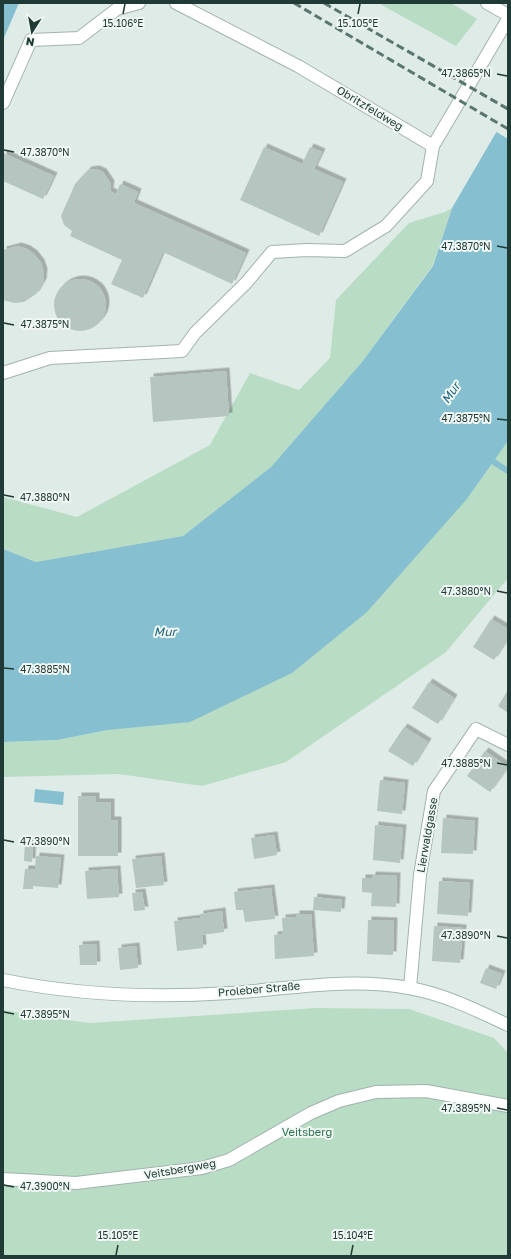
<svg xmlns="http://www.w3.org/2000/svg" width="511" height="1259" viewBox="0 0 511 1259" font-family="'Golos Text',sans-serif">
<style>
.green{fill:#b8dcc4}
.water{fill:#86c0d0}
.pier{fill:#dfebe6}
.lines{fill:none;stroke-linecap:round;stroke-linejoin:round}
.stream{stroke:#86c0d0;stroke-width:6}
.building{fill:#b5c5bf;filter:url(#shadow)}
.service-casing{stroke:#a2b3ad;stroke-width:14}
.minor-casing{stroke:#a2b3ad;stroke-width:14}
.secondary-casing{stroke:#9eb6af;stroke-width:14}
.service{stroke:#fff;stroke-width:12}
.minor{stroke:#fff;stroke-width:12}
.secondary{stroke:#fff;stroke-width:12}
.rail{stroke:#5a7671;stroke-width:3;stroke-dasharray:8 4;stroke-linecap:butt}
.ticks{fill:none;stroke:#203b35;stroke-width:1.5}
.labels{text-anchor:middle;stroke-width:4;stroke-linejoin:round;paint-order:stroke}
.street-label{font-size:11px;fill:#203b35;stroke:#f0f7f4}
.park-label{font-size:11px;fill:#2b714a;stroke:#f0f7f4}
.water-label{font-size:12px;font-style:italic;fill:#1b6176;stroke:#f0f7f4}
.ticks-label{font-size:10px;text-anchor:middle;fill:#203b35;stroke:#f0f7f4;stroke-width:4;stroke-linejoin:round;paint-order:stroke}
</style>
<defs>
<filter id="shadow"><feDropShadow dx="3.5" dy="-3.5" stdDeviation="0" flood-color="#0004"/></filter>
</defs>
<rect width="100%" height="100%" fill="#dfebe6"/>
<g class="green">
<path d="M378 3H451L477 19 456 46Z"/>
<path d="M452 208 433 265 362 362 271 467 183 536 36 562 3 549V497L77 517 210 445 250 373 299 390 330 358 336 300 409 223 445 212Z"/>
<path d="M508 441V578L446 652 286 762 202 786 119 774 3 777V742L57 740 108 730 487 469Z"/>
<path d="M315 1008 409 1009 494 1038 508 1053V1256H3V1010L37 1016 90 1023Z"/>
</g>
<g class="water">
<path d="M3 3H19L3 40Z"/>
<path d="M508 112V441L466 500 367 612 292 673 190 722 108 730 57 740 3 742V549L36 562 183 536 271 467 362 362 433 266 452 208Z"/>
<path d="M35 789 64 792 63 805 34 802Z"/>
</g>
<path class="pier" d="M508 110V139L495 131Z"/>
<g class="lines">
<path class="stream" d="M486 457 508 471"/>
</g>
<g class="building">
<path d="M264 147 302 164 310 147 322 152 314 169 343 182 319 236 240 200Z"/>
<path d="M3 153 54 176 43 199 3 181Z"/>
<path d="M96 169 103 172 111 184 110 191 116 194 120 184 138 192 134 203 246 253 232 284 163 252 143 298 111 284 122 260 70 236 72 231 64 225 61 216 75 184 88 170Z"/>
<path d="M18 246 27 249 34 254 41 263 44 272 43 282 36 294 24 302 14 303 3 300V250Z"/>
<circle cx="80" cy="305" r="26"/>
<path d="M226 371 229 416 153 422 150 377Z"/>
<path d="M491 619 508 629V638L494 660 473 647Z"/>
<path d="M429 682 454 698 438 724 412 708Z"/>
<path d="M508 690V713L498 706Z"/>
<path d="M404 727 428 742 413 766 388 751Z"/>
<path d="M485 751 508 767 490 792 467 776Z"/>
<path d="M380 780 405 783 402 814 377 811Z"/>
<path d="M78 796H96V802H111V820H118V856H78Z"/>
<path d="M443 818 475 821 473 854 441 853Z"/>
<path d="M375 825 403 828 400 863 373 860Z"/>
<path d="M274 835 277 855 254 859 251 838Z"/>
<path d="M25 841H33L32 862 24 861Z"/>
<path d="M36 856 61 858 58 888 33 886V889H23L25 869H35Z"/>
<path d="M161 856 164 885 136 888 132 859Z"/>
<path d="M117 869 119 897 87 899 85 871Z"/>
<path d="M372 875 397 876 396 907 371 906 372 893 362 892V878H372Z"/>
<path d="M439 881 470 883 468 916 437 914Z"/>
<path d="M271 888 275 919 245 922 243 910H236L234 892Z"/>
<path d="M142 892 145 910 134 911 132 893Z"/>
<path d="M314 897 342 900 341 912 313 910Z"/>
<path d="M222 911 224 932 202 935 203 948 177 951 174 921 200 918V914Z"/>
<path d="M296 914H311L314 956 275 959 274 935 283 934 282 918 296 917Z"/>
<path d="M368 920 394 921 393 955 367 954Z"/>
<path d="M434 926 463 928 460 963 432 961Z"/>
<path d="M96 944 97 965H80L79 945Z"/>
<path d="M136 946 138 968 120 970 118 948Z"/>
<path d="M486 968 502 974 496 989 480 983Z"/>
</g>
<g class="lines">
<g class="service-casing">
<g id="service">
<path d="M3 103 31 40 79 38 117 9 139 3"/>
<path d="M3 373 50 358 182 351 195 333 246 283 272 252 307 250 345 251 386 226 427 181 433 146"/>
</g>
</g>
<g class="minor-casing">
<g id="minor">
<path d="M176 3 298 66 433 146 508 19"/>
<path d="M410 988 420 875 434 791 476 729 508 745"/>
<path d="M3 1179 76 1183 202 1168 229 1160 311 1113 339 1101 376 1092 426 1091 508 1106"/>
</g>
</g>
<g class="secondary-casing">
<g id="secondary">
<path d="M487 3 508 15"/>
<path d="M3 980C77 995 154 998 229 993 289 989 348 977 409 988 444 994 476 1010 508 1025"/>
</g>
</g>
<use href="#service" class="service"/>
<use href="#minor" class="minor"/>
<use href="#secondary" class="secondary"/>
<g class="rail">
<path d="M294 3 508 129"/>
<path d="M324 3 508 109"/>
</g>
</g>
<path class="ticks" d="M123 14 125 4M358 14 360 4M497 74 507 76M4 150 14 152M497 246 507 248M4 323 14 325M497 419 507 420M4 495 14 497M497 591 507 593M4 668 14 669M497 763 507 765M4 840 14 842M497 936 507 938M4 1012 14 1014M497 1108 507 1110M4 1185 14 1187M116 1255 118 1245M351 1255 353 1245"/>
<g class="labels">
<g class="street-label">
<text transform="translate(370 108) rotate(31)" y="4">Obritzfeldweg</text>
<text transform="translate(427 835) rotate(-80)" y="4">Lierwaldgasse</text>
<text transform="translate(259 989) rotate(-5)" y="4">Proleber Straße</text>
<text transform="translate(180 1169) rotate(-10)" y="4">Veitsbergweg</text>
</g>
<g class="park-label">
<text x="307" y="1136">Veitsberg</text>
</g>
<g class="water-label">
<text transform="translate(451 393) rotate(-56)" y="4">Mur</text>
<text x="165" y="636">Mur</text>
</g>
</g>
<g class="ticks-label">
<text x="123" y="27">15.106°E</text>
<text x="358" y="27">15.105°E</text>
<text x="466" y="77">47.3865°N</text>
<text x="45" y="156">47.3870°N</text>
<text x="466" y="250">47.3870°N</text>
<text x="45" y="328">47.3875°N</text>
<text x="466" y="422">47.3875°N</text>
<text x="45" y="501">47.3880°N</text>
<text x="466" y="595">47.3880°N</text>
<text x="45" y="673">47.3885°N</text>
<text x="466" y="767">47.3885°N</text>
<text x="45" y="845">47.3890°N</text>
<text x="466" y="939">47.3890°N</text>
<text x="45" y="1018">47.3895°N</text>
<text x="466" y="1112">47.3895°N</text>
<text x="45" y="1190">47.3900°N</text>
<text x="118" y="1239">15.105°E</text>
<text x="353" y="1239">15.104°E</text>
</g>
<rect width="511" height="1259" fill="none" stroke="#203b35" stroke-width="8"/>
<g transform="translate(32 32) rotate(191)" stroke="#f0f7f4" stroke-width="3" paint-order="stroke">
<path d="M0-3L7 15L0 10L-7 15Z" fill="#203b35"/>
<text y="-6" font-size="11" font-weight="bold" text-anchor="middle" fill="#203b35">N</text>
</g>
</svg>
